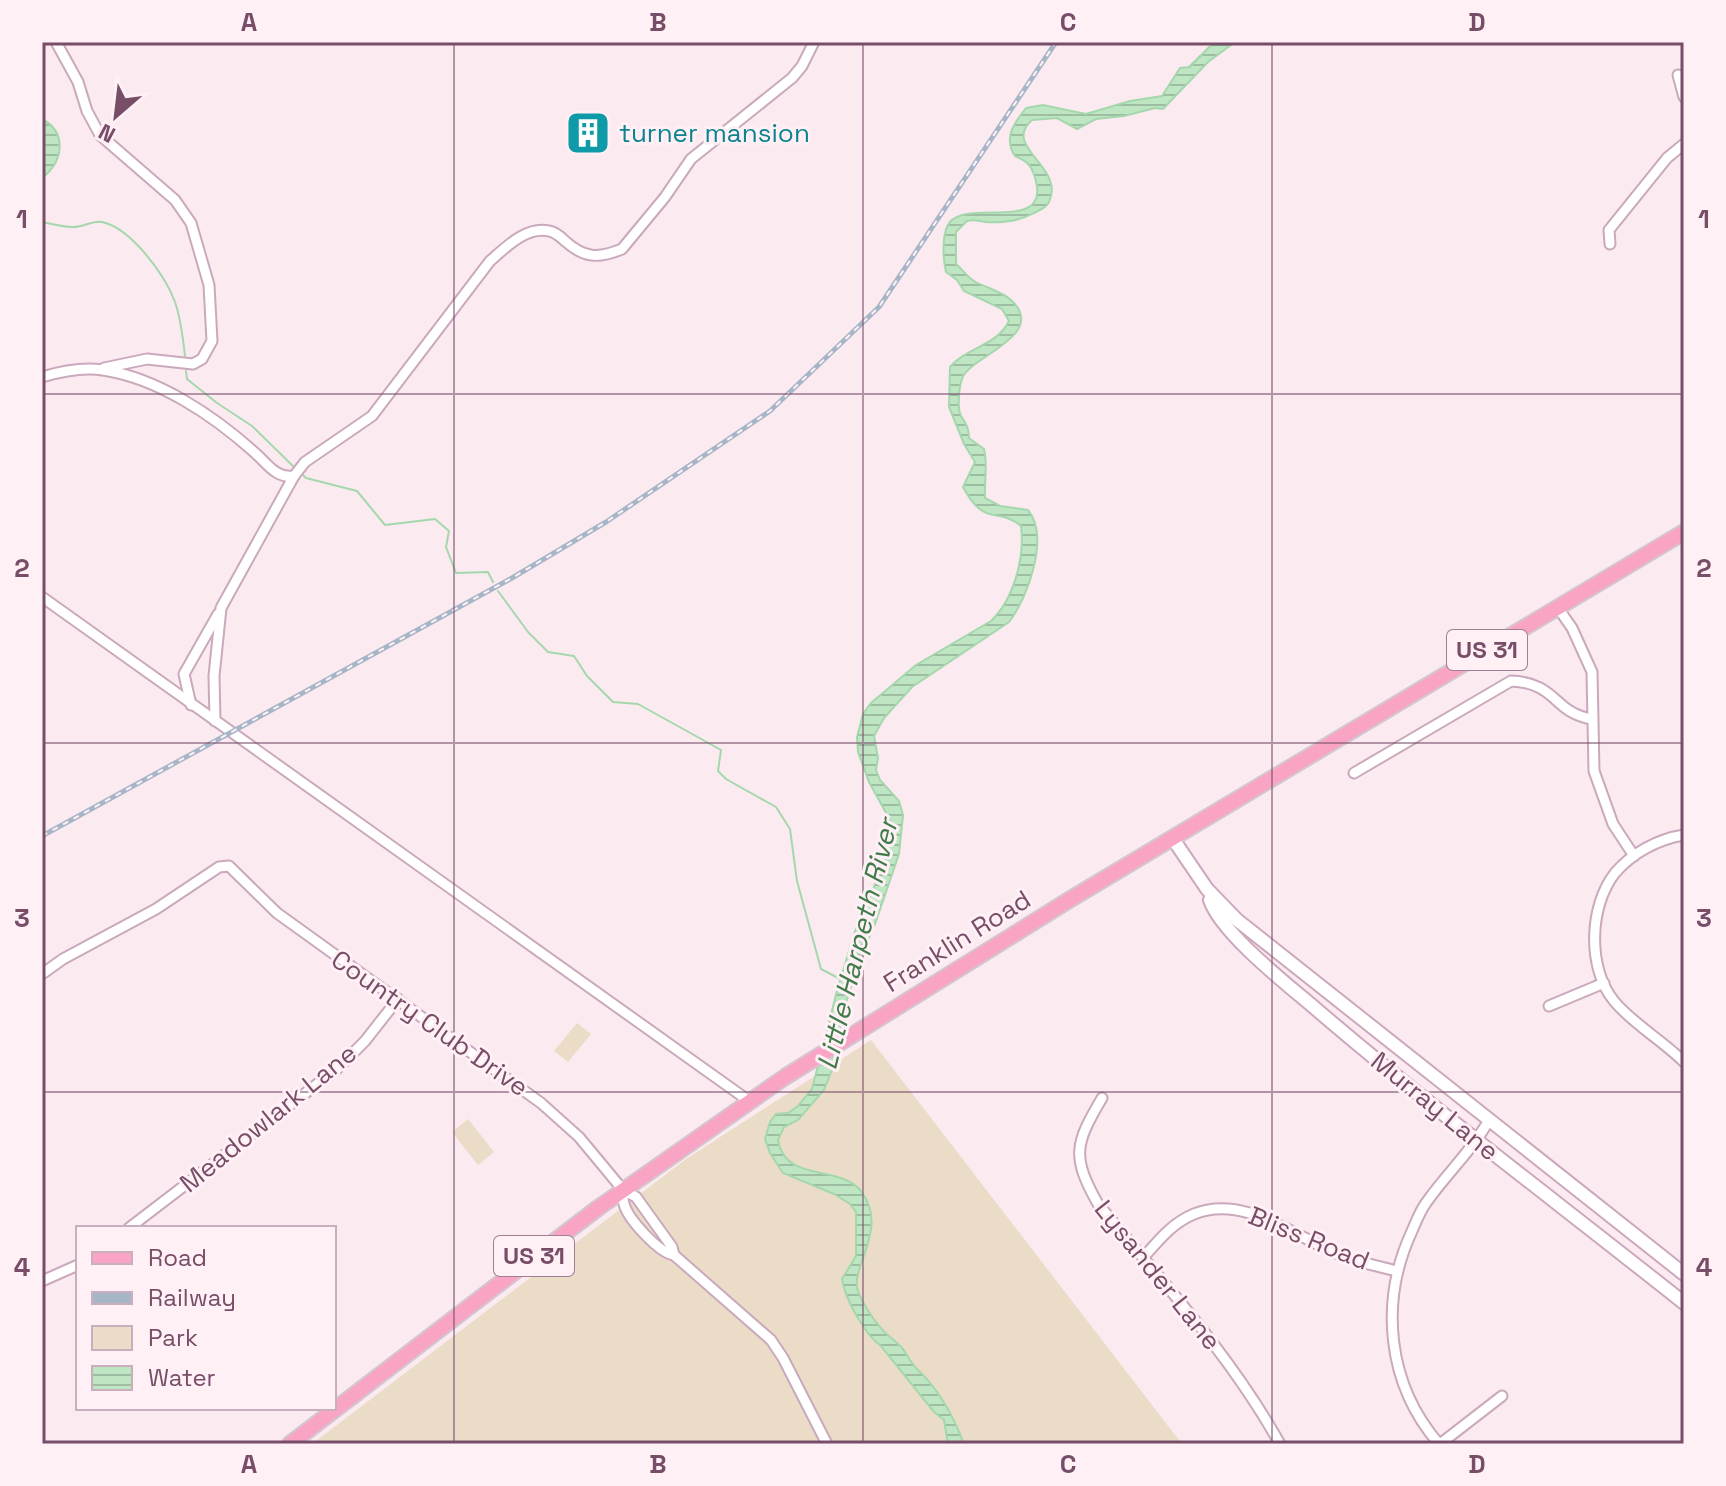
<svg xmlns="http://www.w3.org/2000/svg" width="1726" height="1486" viewBox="0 0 1726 1486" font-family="'Space Grotesk',sans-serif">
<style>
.green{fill:#ebdcc7}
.water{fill:url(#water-rules);stroke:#a4d8ac;stroke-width:2}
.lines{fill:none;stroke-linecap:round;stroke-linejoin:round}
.stream{stroke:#a4d8ac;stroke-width:2}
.street-casing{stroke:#caa9bc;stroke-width:13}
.secondary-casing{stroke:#cda7bd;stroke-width:16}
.primary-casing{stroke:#d3c6cf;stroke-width:18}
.street{stroke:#fff;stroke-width:9}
.secondary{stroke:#fff;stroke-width:12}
.primary{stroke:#f9a4c4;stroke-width:14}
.rail-casing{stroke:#a7b6c7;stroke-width:5}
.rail{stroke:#fff0f6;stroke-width:2;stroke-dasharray:6;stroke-linecap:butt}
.grid{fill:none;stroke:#774d68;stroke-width:2;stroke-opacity:0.55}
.labels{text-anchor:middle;stroke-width:6;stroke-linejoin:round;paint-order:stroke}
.shield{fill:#fff0f6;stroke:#a07e93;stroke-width:2}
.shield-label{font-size:24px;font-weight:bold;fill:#774d68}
.culture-label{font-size:26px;fill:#0d838f;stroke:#fff0f6;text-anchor:start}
.street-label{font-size:26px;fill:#774d68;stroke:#fff0f6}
.water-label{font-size:28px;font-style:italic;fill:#407c49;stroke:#fff0f6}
.neatline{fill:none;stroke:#774d68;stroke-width:3}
.grid-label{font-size:26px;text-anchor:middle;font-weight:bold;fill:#774d68}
</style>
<defs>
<pattern id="water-rules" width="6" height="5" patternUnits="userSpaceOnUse" patternTransform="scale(2)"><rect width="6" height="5" fill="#bee6c3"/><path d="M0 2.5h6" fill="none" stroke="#9fbda2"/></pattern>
</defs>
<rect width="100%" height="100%" fill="#fceaf1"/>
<g class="green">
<path d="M577 1023 591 1034 568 1062 554 1051Z"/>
<path d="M871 1040 1182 1444H312L686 1159Z"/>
<path d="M468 1119 494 1152 478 1165 452 1132Z"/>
</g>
<g class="water">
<path d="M1214 42H1235L1208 62 1163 109 1155 108 1124 116 1096 119 1077 129 1057 118 1032 120C1001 147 1066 167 1049 202 1046 208 1040 210 1034 213 1020 221 1002 223 985 222 978 221 975 219 967 221L956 232V264C962 269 967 277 974 281 986 288 1002 291 1012 301 1048 336 968 357 962 379 959 388 957 407 961 416 966 424 969 428 969 438L984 449C988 465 984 481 985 498L1000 506 1028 510C1050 537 1028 597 1009 622L912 687 884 718 874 736 878 758 876 770 880 780 899 801 903 815 899 854 874 927 856 966 857 979 851 987 843 1012 835 1062 824 1090 798 1120 784 1127 778 1140C785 1183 839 1164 861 1191 890 1229 849 1268 858 1291 862 1302 872 1318 880 1327 886 1335 895 1340 902 1348 907 1354 910 1362 916 1368 939 1389 953 1415 964 1444H948L944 1420 934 1412 881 1346C865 1335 845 1299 842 1279L856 1256V1212L850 1204 834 1194 783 1173 770 1153 765 1139 770 1122 776 1114 788 1113 798 1106 812 1089 838 987 858 922 874 887 890 826V820L869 782 858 752 857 737 863 714 871 703 916 665 991 621C1014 599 1025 557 1021 526 996 506 985 528 963 487L975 462 964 444 949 407 950 367C967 347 997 346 1009 321L1002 309 964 291 957 280 946 272C943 259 941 233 950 222 969 198 1058 236 1033 172 1030 163 1024 160 1015 156 1003 138 1014 123 1026 108L1043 105 1086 114 1130 101 1162 96 1180 68 1190 67Z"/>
<path d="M42 119C68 133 63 162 42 178Z"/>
</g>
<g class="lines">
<g class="stream">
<path d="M1189 67 1201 55"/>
<path d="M42 222C52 224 63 227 72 227 83 228 92 220 102 222 131 228 165 275 175 302 181 319 183 338 185 356"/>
<path d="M186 371 187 379 217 403 252 426 296 469"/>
<path d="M301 473 306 478 357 491 385 525 435 519 449 531 446 547 456 573 488 572 493 582"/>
<path d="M498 591 528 632 548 652 574 656 587 676 613 702 638 704 721 750 718 771 726 779 776 807 790 829 797 881 821 969 840 979"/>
</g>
<g class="street-casing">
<g id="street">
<path d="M56 42 78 82 87 111 100 135 175 200 191 223 209 285 212 341 202 359 193 364 147 359 104 368"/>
<path d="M1678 75 1684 97"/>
<path d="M1610 244 1609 230 1667 158 1684 144"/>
<path d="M42 377C62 371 83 367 103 370 158 378 214 416 254 452 267 463 276 479 294 476L305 462 372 416 490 261C505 248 526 226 549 231 555 232 560 236 565 241 584 258 598 259 622 249L665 197 691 159 792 78 802 66 814 42"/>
<path d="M42 597 749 1101"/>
<path d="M1558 608 1572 628 1592 672 1594 771 1613 824 1634 856"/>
<path d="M191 705 184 674 218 614"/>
<path d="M215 721 214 676 221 608 294 476"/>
<path d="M1354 773 1511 681C1558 683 1553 713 1592 719"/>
<path d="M1684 835C1658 839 1632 853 1615 873 1589 906 1587 968 1614 1001 1633 1024 1662 1040 1684 1062"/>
<path d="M42 974 63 959 156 909 219 867 229 866 277 913 541 1103 579 1137 623 1190 636 1197 672 1247 674 1255C659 1253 628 1219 624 1204 623 1200 623 1195 623 1190"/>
<path d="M1549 1006 1604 983"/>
<path d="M1102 1098C1075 1144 1071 1156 1098 1204 1162 1281 1231 1356 1280 1444"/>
<path d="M129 1228 337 1069 365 1041 398 999"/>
<path d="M674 1255 771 1340 783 1358 827 1444"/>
<path d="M1143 1258C1158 1241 1172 1223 1194 1214 1245 1193 1297 1239 1343 1256 1360 1263 1379 1266 1396 1271"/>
<path d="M42 1281 78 1265"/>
<path d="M1439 1444C1387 1384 1379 1302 1412 1231 1416 1222 1420 1211 1426 1203 1446 1174 1472 1151 1489 1120"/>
<path d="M1440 1444 1502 1396"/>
</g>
</g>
<g class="secondary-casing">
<g id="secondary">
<path d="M1173 839 1207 889 1237 920 1684 1274"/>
<path d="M1210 900C1222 934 1288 985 1316 1009 1435 1111 1561 1205 1684 1303"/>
</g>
</g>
<g class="primary-casing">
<path id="primary" d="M290 1444 598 1208 785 1077 1069 900 1684 532"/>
</g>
<use href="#street" class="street"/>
<use href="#secondary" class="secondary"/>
<use href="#primary" class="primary"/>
<g class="rail-casing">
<path id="rail" d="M42 836 512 578 606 522 770 411 879 307 1056 42"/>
</g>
<use href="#rail" class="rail"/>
</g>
<path class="grid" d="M454 42V1444M863 42V1444M1272 42V1444M42 394H1684M42 743H1684M42 1092H1684"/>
<defs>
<g id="building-square" transform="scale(2.3)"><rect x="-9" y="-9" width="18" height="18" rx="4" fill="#0f9aa8" stroke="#fff0f6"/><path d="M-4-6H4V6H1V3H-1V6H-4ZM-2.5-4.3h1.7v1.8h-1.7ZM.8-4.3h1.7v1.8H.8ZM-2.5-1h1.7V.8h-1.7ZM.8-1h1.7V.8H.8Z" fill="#fff"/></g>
</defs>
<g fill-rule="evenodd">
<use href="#building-square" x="588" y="133"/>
</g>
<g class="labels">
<g class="shield">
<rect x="1447" y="630" width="80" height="40" rx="6"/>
<rect x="494" y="1236" width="80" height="40" rx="6"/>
</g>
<g class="shield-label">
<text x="1487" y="658">US 31</text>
<text x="534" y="1264">US 31</text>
</g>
<g class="culture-label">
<text x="619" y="142">turner mansion</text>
</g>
<g class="street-label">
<text transform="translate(957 941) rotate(-32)" y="9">Franklin Road</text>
<text transform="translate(430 1023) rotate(35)" y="9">Country Club Drive</text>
<text transform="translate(1435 1106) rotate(39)" y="9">Murray Lane</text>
<text transform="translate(268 1118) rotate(-39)" y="9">Meadowlark Lane</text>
<text transform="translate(1309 1238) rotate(22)" y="9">Bliss Road</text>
<text transform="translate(1158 1275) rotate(51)" y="9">Lysander Lane</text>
</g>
<g class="water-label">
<text transform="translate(857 944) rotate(-76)" y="10">Little Harpeth River</text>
</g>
</g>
<rect width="1726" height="1486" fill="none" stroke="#fff0f6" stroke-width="88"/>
<rect x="76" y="1226" width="260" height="184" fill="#fff0f6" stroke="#c9afbd" stroke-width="2"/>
<rect x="92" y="1252" width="40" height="12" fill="#f9a4c4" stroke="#c9afbd" stroke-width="2"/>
<text x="148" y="1266" font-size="24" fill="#774d68">Road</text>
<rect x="92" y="1292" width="40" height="12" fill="#a7b6c7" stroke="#c9afbd" stroke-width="2"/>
<text x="148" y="1306" font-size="24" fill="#774d68">Railway</text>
<rect x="92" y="1326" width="40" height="24" fill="#ebdcc7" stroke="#c9afbd" stroke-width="2"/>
<text x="148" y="1346" font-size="24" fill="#774d68">Park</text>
<rect x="92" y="1366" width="40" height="24" fill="url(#water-rules)" stroke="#c9afbd" stroke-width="2"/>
<text x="148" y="1386" font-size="24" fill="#774d68">Water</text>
<g transform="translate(116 116) rotate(208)" stroke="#fff0f6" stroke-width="6" paint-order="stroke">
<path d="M0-6L14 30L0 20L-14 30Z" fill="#774d68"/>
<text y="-12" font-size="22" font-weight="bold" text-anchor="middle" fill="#774d68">N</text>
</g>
<rect x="44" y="44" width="1638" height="1398" class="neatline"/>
<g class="grid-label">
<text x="249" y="31">A</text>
<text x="658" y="31">B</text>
<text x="1068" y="31">C</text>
<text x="1477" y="31">D</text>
<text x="22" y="228">1</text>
<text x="1704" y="228">1</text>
<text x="22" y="577">2</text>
<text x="1704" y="577">2</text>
<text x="22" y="927">3</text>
<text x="1704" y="927">3</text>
<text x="22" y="1276">4</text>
<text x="1704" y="1276">4</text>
<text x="249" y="1473">A</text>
<text x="658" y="1473">B</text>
<text x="1068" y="1473">C</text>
<text x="1477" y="1473">D</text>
</g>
</svg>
